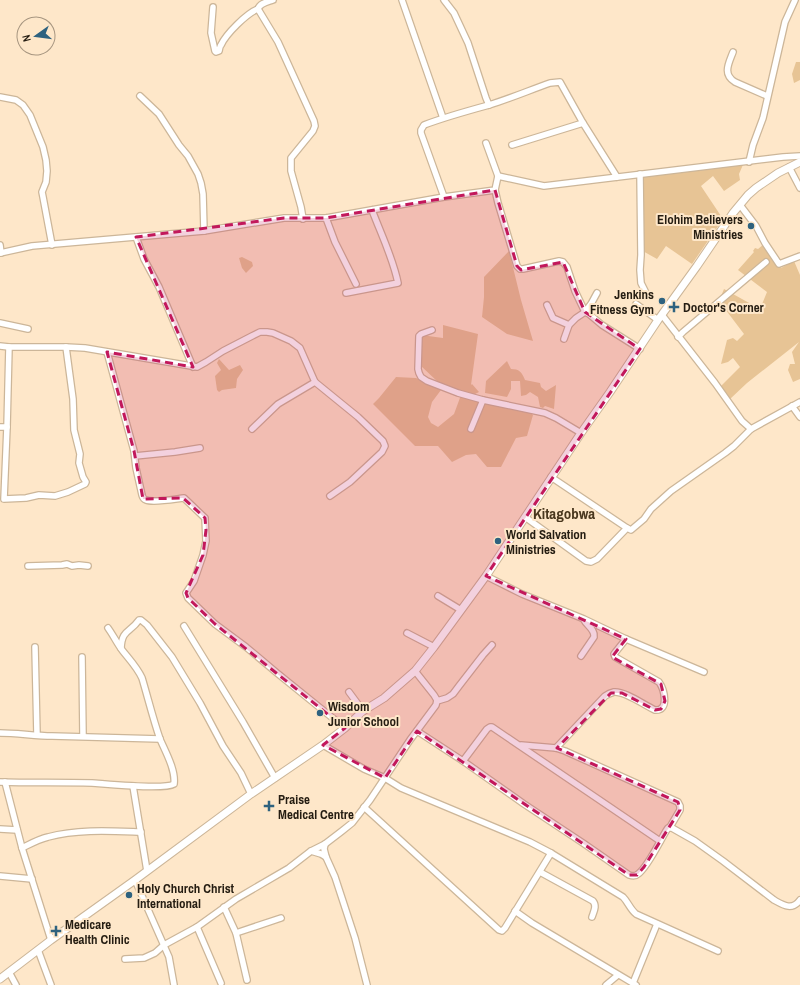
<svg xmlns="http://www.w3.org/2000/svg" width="800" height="985" viewBox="0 0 800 985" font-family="'Archivo Narrow',sans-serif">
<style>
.green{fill:#e7c495}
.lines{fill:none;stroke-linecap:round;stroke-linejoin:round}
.minor-casing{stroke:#ccb699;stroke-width:8}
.tertiary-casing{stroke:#ccb699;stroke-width:9}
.minor{stroke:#fff;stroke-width:5.5}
.tertiary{stroke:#fff;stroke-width:7}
.marked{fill:#c2185b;fill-opacity:0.2;stroke:#c2185b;stroke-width:3;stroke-dasharray:8 5;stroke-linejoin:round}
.poi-dot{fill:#2e627f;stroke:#fee7c9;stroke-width:1.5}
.labels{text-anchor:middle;stroke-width:4;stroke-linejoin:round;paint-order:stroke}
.poi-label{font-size:13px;font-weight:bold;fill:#251d12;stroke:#fee7c9;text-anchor:start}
.quarter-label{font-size:15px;font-weight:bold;fill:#49371e;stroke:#fee7c9}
</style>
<rect width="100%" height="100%" fill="#fee7c9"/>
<g class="green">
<path d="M796 62H800V80L794 83 792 74Z"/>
<path d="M745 160 739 174 740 180 724 191 713 176 701 186 723 219 692 264 666 246 657 259 641 250V173Z"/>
<path d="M764 244 775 257 781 268 794 261 800 275V379L793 382 788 370 790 364H795L792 352 799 342 747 383 729 400 720 387 740 367 733 358 728 362 721 364 727 340 733 338 737 341 744 334 719 301 724 289 760 309 767 292 738 270 754 252 753 251 755 248 758 249Z"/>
<path d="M509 251 521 300 533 341 507 334 482 317 484 297V277Z"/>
<path d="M242 257 252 262 253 266 246 273 242 268 239 258Z"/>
<path d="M443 325 478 334 471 385 472 384 479 392 473 395 439 383 420 365 421 335 443 338Z"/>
<path d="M219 359 229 370 240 365 243 370 237 379 236 388 222 390 219 392 217 390 215 376 221 370 217 363Z"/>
<path d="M507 361 511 369C519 369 522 372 525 380L540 383 541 387 546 391 556 385 554 409 545 406 543 408 540 407 538 397 530 392 526 395 521 396 520 381H511V389L507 397 485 393 486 381Z"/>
<path d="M396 377 416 378 441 390 432 402 428 417 431 423 438 427 454 414 461 395 529 411 533 415 527 436 516 438 501 467H487L476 454 466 455 452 462 438 446H415L373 404 379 398Z"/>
</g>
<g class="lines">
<g class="minor-casing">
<g id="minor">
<path d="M402 0 443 118"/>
<path d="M444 0 454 13 468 43 486 98 489 105"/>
<path d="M213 7 211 33 215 51 216 52 219 51C219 51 220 46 221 45 226 34 247 13 258 9L278 42 314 121 315 126 313 131 291 158V171L301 207 303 219"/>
<path d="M258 9C260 3 267 2 273 0"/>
<path d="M733 52C729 63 722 74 735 82L767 96"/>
<path d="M140 96 159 114 179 145 188 156 198 174 201 183 203 194 204 231"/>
<path d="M0 97 16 100 23 105 30 115 43 147 46 160 47 171 46 182 42 192 43 197 52 245"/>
<path d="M486 143 498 176"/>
<path d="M512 145 583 123"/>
<path d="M749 162 753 145 763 118 785 22 795 0"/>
<path d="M789 167 800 188"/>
<path d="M640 174 641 255 640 270 641 283 647 295"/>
<path d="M495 190 498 203 517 266 520 269H523L559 261 563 262 567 267 575 291 585 312 591 304 597 293"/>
<path d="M444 197 421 133V130L424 125C445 117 467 111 489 105 509 99 530 90 550 83L560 82 583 123 617 177"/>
<path d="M740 205 756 226 765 243 779 264 800 256"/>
<path d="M326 218 335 242 356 284"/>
<path d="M136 237 144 259 159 287 193 367"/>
<path d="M0 245 1 253"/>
<path d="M0 253 32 246 204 231 284 218H326L444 197 495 190 498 176 544 186 783 157 800 156"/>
<path d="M346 293 398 283C393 258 381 234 372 210"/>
<path d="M636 304 658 320"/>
<path d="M547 305 553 318 569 325"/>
<path d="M662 315 715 383 742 421 751 429 800 402"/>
<path d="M0 323 28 329"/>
<path d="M432 330 421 334 419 336 418 369 419 373 421 377 427 381 458 393 483 400 545 413 556 418 581 433"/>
<path d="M678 337 683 332 766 262"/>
<path d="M564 339 569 325 576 318 585 312 589 314 602 325 640 349"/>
<path d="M0 346 9 347H66L85 348 197 367 206 362 223 351 252 336 260 332H267L273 333 291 341 300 348 315 382 278 404 252 429"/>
<path d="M9 347 7 427 4 499 26 498 39 495 55 496 68 492 85 484 86 482 83 477 79 463 80 454 74 430 73 399 66 347"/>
<path d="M107 352 134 451 136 468 142 495C143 498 143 499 146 500 153 503 175 499 184 498L205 518 206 541 203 555 194 581 186 593 188 598 215 624 246 647 277 673 345 728"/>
<path d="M315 382 358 417 383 441 385 446 382 452 350 482 330 496"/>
<path d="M792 406 800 417"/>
<path d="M0 427H7"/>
<path d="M471 429 483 400"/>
<path d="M135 456 175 452 200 448"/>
<path d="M551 477 627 528"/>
<path d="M525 517 586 561 591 562 597 559 627 528 631 530 644 519 651 509 671 491 725 453 734 446 751 429"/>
<path d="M28 566 62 565 67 564 72 566 79 565 88 566"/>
<path d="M486 576 522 594 584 619 626 639 704 672"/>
<path d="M438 596 461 610"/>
<path d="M184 626 243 722 275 778"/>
<path d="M407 633 434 647"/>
<path d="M35 647 37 735"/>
<path d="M121 648C122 629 130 633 139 620H141L147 625 172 657 200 703 223 746 241 773 251 794"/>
<path d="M581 656 594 637C595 629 587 626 584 620"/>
<path d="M82 657 83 736"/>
<path d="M349 692 363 711"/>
<path d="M437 701 447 698 453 694 459 686 483 655 492 645"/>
<path d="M417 731 463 761 524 804 583 843 629 875C632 876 635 877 638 874 647 868 660 841 666 831L668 828H672L695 841 723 861 774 900C783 905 792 911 800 900"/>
<path d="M0 733C17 733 35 736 52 736 88 737 124 738 160 739"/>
<path d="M323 745 364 769 385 778 401 788 530 842 551 853 623 897C628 902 630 909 636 914L718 951"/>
<path d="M521 745 556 748 565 751 678 802 680 806V810L670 827"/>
<path d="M556 748 605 696C608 694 610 693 614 692 625 691 644 705 655 710 670 711 664 689 659 682L615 657 614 654 626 639"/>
<path d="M463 761 487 729 490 727H492L660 841"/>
<path d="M0 782C31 783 61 782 92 783 107 784 164 790 174 784 176 770 165 751 160 739 153 719 148 698 142 678 137 667 129 659 122 650 117 643 113 635 108 628"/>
<path d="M5 782 22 848 51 940"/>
<path d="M133 786 147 871"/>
<path d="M364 807 499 930 502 931 505 928 551 853"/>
<path d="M0 829 17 830"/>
<path d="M325 844 324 849 326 857 335 877 355 938 367 985"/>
<path d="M22 848C30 844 39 839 48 837 78 829 110 831 141 832"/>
<path d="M311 851 321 854 326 857"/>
<path d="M540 872 593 901C597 906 594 911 592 917"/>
<path d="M0 876 32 879"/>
<path d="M135 880 169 957 174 985"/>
<path d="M224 907 236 933 247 980"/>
<path d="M515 911 532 923 636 985"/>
<path d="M197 927 221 983"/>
<path d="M236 933 281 918"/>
<path d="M38 950 51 985"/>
<path d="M125 959 144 958 155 953 164 945 197 927 236 899 289 868 311 851 325 844 342 831 352 823 370 800 410 740 436 705 437 700 434 695 415 671"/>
<path d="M9 972 16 985"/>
<path d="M633 983 657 924"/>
<path d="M606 985 618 975"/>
</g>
</g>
<g class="tertiary-casing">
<path id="tertiary" d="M0 979 51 940 135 880 251 794 323 745 345 728 363 711 384 698 415 671 434 647 486 576 581 433 610 392 658 320 697 266 733 213 748 195 756 188 778 173 800 162"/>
</g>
<use href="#minor" class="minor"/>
<use href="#tertiary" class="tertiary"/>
</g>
<path class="marked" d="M495 190 517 266 521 270 563 262 585 312 640 349 486 576 626 639 612 657 661 684 665 701 661 709 655 710 622 693H611L557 748 678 802 680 810 644 867 637 875H629L417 731 385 778 323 745 345 728 215 624 188 598 186 593 203 555 206 530 205 518 183 498 143 499 134 451 107 352 193 367 136 237 284 218H326Z"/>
<g class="poi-dot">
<circle cx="751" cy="226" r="4"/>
<circle cx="662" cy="301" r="4"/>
<path d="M672 301h4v4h4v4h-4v4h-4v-4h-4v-4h4z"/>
<circle cx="498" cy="541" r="4"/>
<circle cx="320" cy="713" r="4"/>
<path d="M267 800h4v4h4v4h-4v4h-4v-4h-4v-4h4z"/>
<circle cx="129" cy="895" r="4"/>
<path d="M54 925h4v4h4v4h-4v4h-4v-4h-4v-4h4z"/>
</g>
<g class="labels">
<g class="poi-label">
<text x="743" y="224" text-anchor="end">Elohim Believers<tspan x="743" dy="15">Ministries</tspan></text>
<text x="654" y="299" text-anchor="end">Jenkins<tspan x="654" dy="15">Fitness Gym</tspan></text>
<text x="683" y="312">Doctor's Corner</text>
<text x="506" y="539">World Salvation<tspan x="506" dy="15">Ministries</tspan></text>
<text x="328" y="711">Wisdom<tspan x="328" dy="15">Junior School</tspan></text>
<text x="278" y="804">Praise<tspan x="278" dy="15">Medical Centre</tspan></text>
<text x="137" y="893">Holy Church Christ<tspan x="137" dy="15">International</tspan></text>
<text x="65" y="929">Medicare<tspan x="65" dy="15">Health Clinic</tspan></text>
</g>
<g class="quarter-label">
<text x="564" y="519">Kitagobwa</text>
</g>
</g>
<g transform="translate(36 36) rotate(256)"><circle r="19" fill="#fee7c9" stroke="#a79680"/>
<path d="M0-3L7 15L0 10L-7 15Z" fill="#2e627f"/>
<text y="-6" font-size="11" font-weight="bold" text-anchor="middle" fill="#251d12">N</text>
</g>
</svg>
